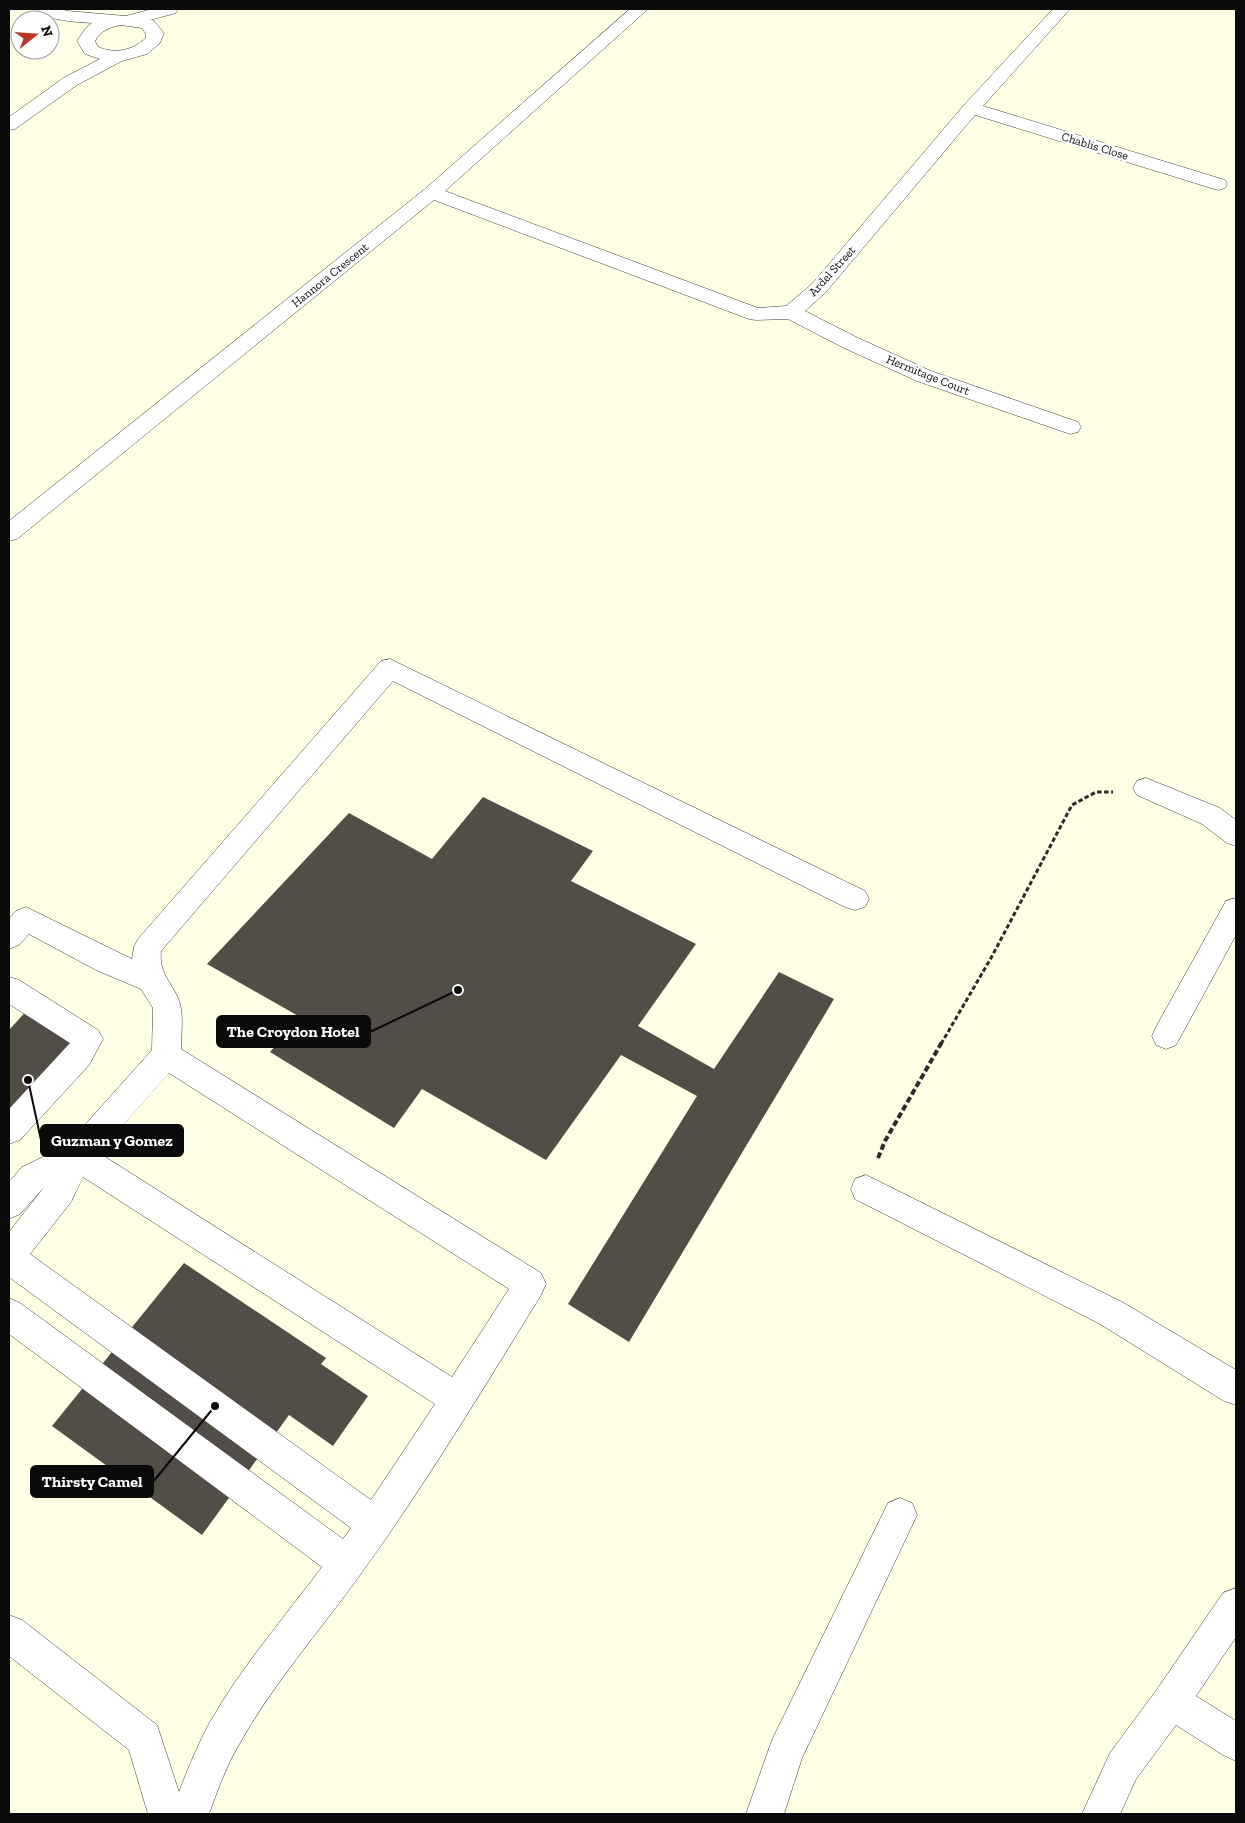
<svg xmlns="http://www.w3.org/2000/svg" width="1245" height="1823" viewBox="0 0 1245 1823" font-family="'Zilla Slab',serif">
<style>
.building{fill:#524d46}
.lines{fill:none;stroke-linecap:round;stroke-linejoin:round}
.minor-casing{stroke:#3d3d3d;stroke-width:1}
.path-far1{stroke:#2c2c2c;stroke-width:3;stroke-dasharray:4.5 2.5;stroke-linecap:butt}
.path{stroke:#2c2c2c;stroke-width:4;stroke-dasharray:6 3;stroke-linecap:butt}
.minor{fill:#fff;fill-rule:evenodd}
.labels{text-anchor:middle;stroke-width:5;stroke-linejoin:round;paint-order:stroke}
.far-street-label{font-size:12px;fill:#0a0a0a;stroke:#fff}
.leader{fill:none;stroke:#0a0a0a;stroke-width:2}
.callout-dot{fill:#0a0a0a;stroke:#fff;stroke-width:2}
.callout{fill:#0a0a0a;stroke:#0a0a0a;stroke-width:2}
.callout-label{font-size:16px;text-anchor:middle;font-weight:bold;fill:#fff}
</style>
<rect width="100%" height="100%" fill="#ffffe6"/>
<g class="building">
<path d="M483 797 593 851 571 881 696 944 638 1026 714 1069 779 972 834 999 629 1342 568 1304 697 1096 621 1055 546 1160 422 1089 394 1128 270 1052 300 1017 207 964 349 813 432 859Z"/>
<path d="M31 1006 84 1038 9 1122V1030Z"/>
<path d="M184 1263 326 1358 321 1364 368 1396 333 1446 289 1415 202 1535 52 1426Z"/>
</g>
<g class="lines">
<g class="minor-casing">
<g id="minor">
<path d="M37 9H61L67 11 126 16 152 9H178L176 13 150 20H153L164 33 160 43 147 54 122 61 77 85 15 129 9 130V117L65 77 100 59 85 54 77 41 86 28 92 23C79 22 44 21 37 9ZM121 25 142 28 146 34V38C132 51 115 54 98 47L95 41C100 31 110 27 121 25Z"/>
<path d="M630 9H648L445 191 758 308 786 306 812 284 965 104 1053 9H1070L983 106 1225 180 1227 184 1225 188 1218 190 1211 188 975 115 826 292 805 311 858 338 931 371 1078 422 1081 427 1078 432 1070 434 917 381 844 348 788 319 756 320 749 319 434 200 17 539 9 541V521L425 189Z"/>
<path d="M390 659 865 891 869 899 865 907 855 910 845 907 393 681 161 951C158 977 178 987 181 1009 183 1022 181 1036 181 1049L541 1273 546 1284 541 1295C483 1389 425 1485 360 1575 319 1632 271 1686 237 1748 225 1769 217 1792 209 1814H148L129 1750 9 1656V1615L22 1620 157 1725 179 1792C188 1768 198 1744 210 1722 242 1666 284 1618 322 1567L9 1334V1298L20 1303 343 1539 351 1528 9 1277V1232L45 1186 20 1214 9 1219V1182L22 1167 66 1146 152 1050 153 1008 141 989 96 970 29 934 19 945 9 949V919L16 911 26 907 132 959 134 947 138 939 381 661ZM169 1073 509 1289 452 1377 99 1153ZM83 1177 435 1404 371 1500 30 1254 71 1202Z"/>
<path d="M1146 778 1220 808 1236 820V846L1227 843 1202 824 1137 795 1133 788 1137 781Z"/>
<path d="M1236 898V935L1176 1045 1166 1049 1156 1045 1152 1036 1156 1027 1226 901Z"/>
<path d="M9 977 19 980 98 1030 103 1039 89 1065 20 1140 9 1144V1109L70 1043 9 1004Z"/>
<path d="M866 1175 1122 1302 1236 1370V1405L1224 1401 1100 1324 855 1199 851 1189 855 1179Z"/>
<path d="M900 1498 912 1503 917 1515 802 1758 784 1814H746L772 1740 888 1503Z"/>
<path d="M1236 1588V1637L1196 1696 1236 1721V1761L1223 1755 1176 1725 1136 1779 1120 1814H1082L1110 1753 1158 1688 1223 1593Z"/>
</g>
</g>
<path class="path-far1" d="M941 1044 991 958 1072 805 1096 792H1113"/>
<path class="path" d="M878 1158 885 1141 942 1042"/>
<use href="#minor" class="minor"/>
</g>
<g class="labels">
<g class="far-street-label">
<text transform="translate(1095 146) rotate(17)" y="4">Chablis Close</text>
<text transform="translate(832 271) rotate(-48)" y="4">Ardel Street</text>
<text transform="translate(330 275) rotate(-39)" y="4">Hannora Crescent</text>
<text transform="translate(928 375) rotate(22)" y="4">Hermitage Court</text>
</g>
</g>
<path class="leader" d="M458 990L370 1032M28 1080L41 1140M215 1406L153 1482"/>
<g class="callout-dot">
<circle cx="458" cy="990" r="5"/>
<circle cx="28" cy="1080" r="5"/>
<circle cx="215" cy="1406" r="5"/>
</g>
<g class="callout">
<rect x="217" y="1016" width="153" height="31" rx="5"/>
<rect x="41" y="1125" width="142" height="31" rx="5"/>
<rect x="31" y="1466" width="122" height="31" rx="5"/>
</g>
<g class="callout-label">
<text x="293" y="1037">The Croydon Hotel</text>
<text x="112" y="1146">Guzman y Gomez</text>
<text x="92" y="1487">Thirsty Camel</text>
</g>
<rect width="1245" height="1823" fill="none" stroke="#0a0a0a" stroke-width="20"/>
<g transform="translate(35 35) rotate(73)"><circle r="24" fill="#ffffff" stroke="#9d9d9d"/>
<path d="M0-4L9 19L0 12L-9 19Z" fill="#b73824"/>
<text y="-8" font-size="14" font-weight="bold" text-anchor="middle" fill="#0a0a0a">N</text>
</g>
</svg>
